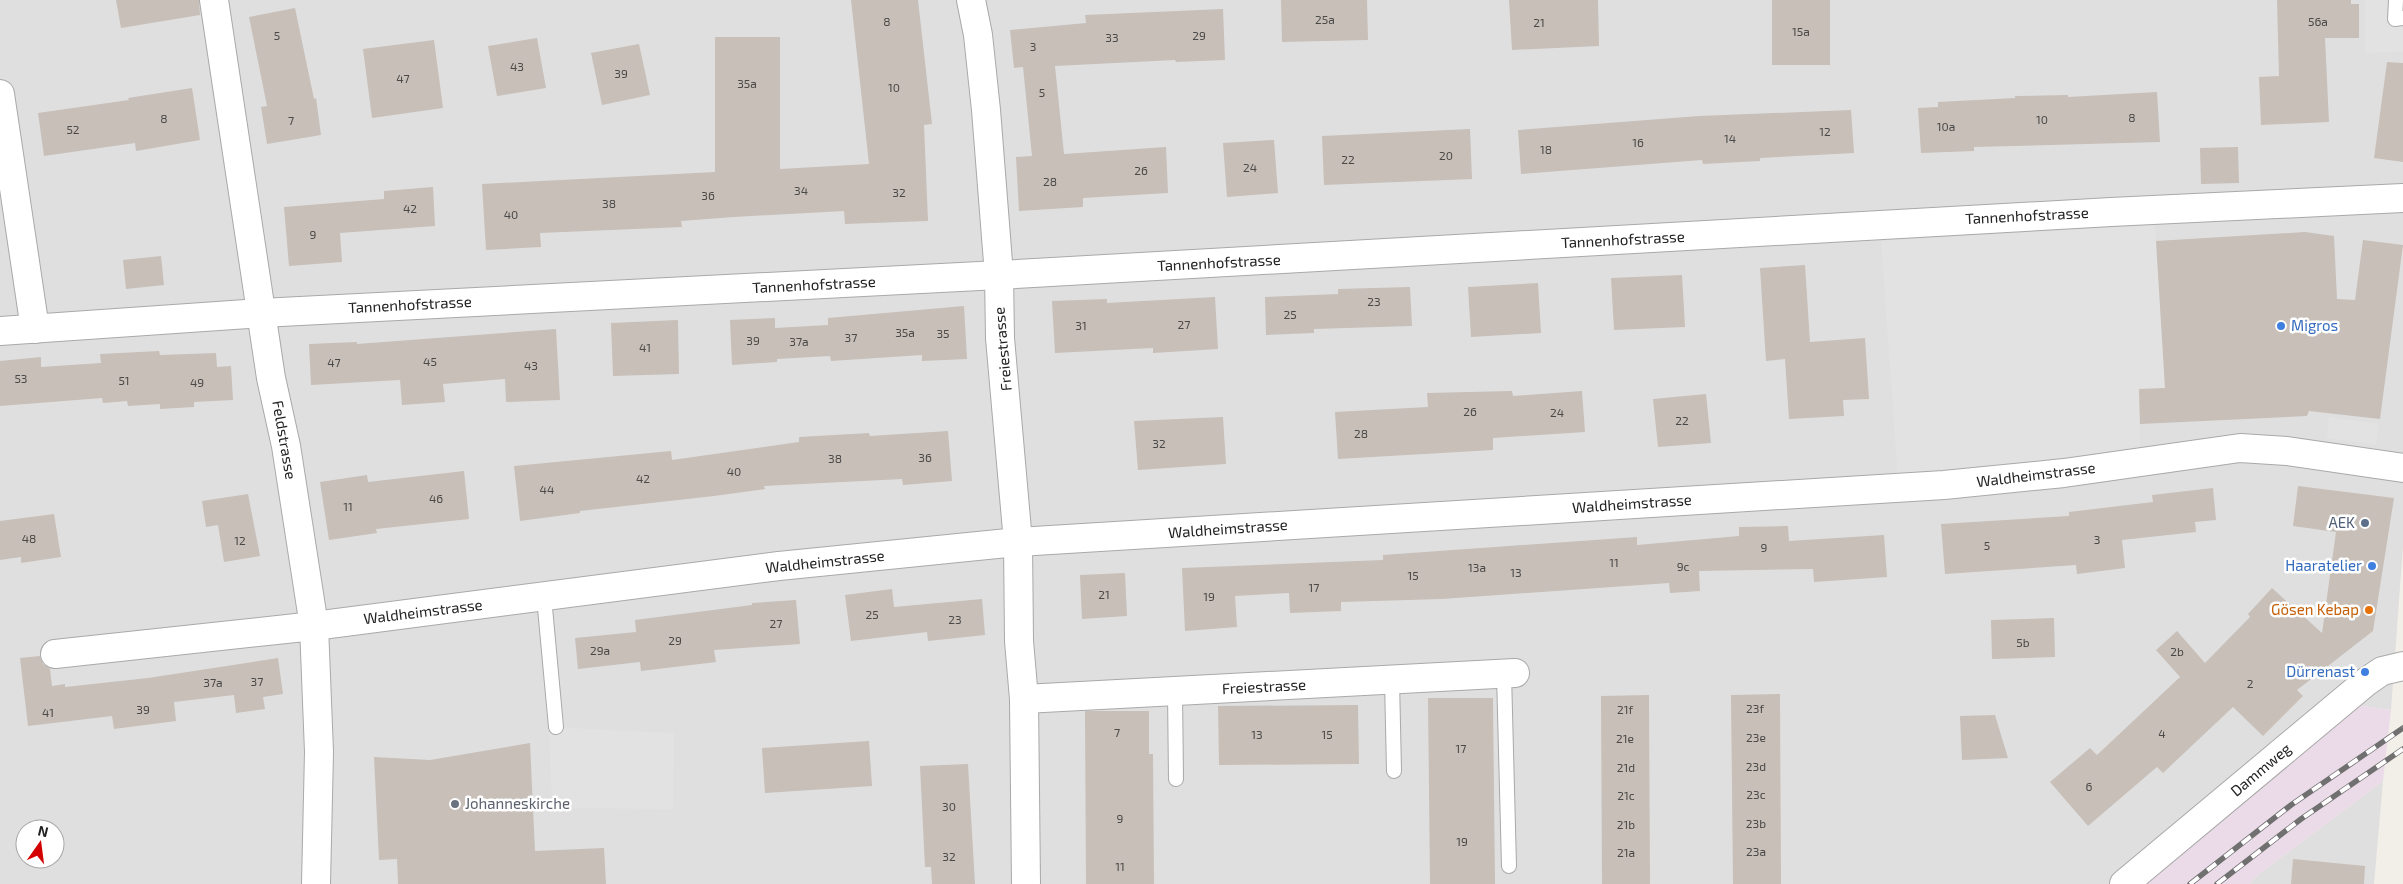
<svg xmlns="http://www.w3.org/2000/svg" width="2403" height="884" viewBox="0 0 2403 884" font-family="'Exo 2',sans-serif">
<style>
.residential{fill:#e0dfdf;fill-rule:evenodd}
.industrial{fill:#ebdbe8}
.parking{fill:#e2e2e2}
.building{fill:#c7bfb8}
.lines{fill:none;stroke-linecap:round;stroke-linejoin:round}
.service-casing{stroke:#a9a9a9;stroke-width:16}
.minor-casing{stroke:#a9a9a9;stroke-width:30}
.service{stroke:#fff;stroke-width:14}
.minor{stroke:#fff;stroke-width:28}
.rail-casing{stroke:#707070;stroke-width:5.5}
.rail{stroke:#fff;stroke-width:4;stroke-dasharray:11;stroke-linecap:butt}
.shop-dot{fill:#3f7fe0;stroke:#fff;stroke-width:2}
.service-dot{fill:#5c6f8a;stroke:#fff;stroke-width:2}
.food-dot{fill:#e8710a;stroke:#fff;stroke-width:2}
.worship-dot{fill:#6b7280;stroke:#fff;stroke-width:2}
.labels{text-anchor:middle;stroke-width:5;stroke-linejoin:round;paint-order:stroke}
.number-label{font-size:12px;fill:#4b4948}
.street-label{font-size:15px;fill:#222;stroke:#fff}
.shop-label{font-size:15px;fill:#366cbe;stroke:#fff;text-anchor:end}
.service-label{font-size:15px;fill:#4e5e75;stroke:#fff;text-anchor:end}
.food-label{font-size:15px;fill:#c56008;stroke:#fff;text-anchor:end}
.worship-label{font-size:15px;fill:#5b616d;stroke:#fff;text-anchor:start}
</style>
<rect width="100%" height="100%" fill="#f2efe9"/>
<g class="residential">
<path d="M0 0H2403V546L2391 710 2354 705 2142 884H0ZM25 829H55V859H25Z"/>
<path d="M2383 781 2374 884H2249L2259 874Z"/>
</g>
<path class="industrial" d="M2354 705 2391 710 2383 781 2259 874 2249 884H2142Z"/>
<g class="parking">
<path d="M2365 0H2403V52L2365 53Z"/>
<path d="M2155 225 2165 388 2139 389 2140 457 1898 480 1881 241Z"/>
<path d="M2329 417 2379 424 2376 445 2327 438Z"/>
<path d="M549 727 674 733 673 809 552 808Z"/>
</g>
<g class="building">
<path d="M116 0H199L200 15 121 28Z"/>
<path d="M851 0H918L932 124 924 125 928 221 845 224 844 211 734 217 681 221 682 227 540 233 541 247 486 250 482 184 715 172V37H780V169L869 164Z"/>
<path d="M1281 0H1367L1368 40 1282 42Z"/>
<path d="M1509 0H1598L1599 46 1512 50Z"/>
<rect x="1772" y="0" width="58" height="65"/>
<path d="M2277 0H2351V4H2359V38H2325L2329 122 2261 125 2259 77 2279 76Z"/>
<path d="M295 8 314 99 316 98 321 135 267 144 261 107 267 106 249 17Z"/>
<path d="M1223 9 1225 60 1176 62 1175 60 1055 66 1064 154 1166 147 1168 193 1083 198V207L1019 211 1016 157 1032 156 1023 67 1014 68 1010 30 1086 23 1085 15Z"/>
<path d="M537 38 546 88 497 96 488 46Z"/>
<path d="M434 40 443 108 372 118 363 49Z"/>
<path d="M639 44 650 95 602 105 591 53Z"/>
<path d="M2387 62 2403 63V162L2374 158Z"/>
<path d="M192 88 200 140 136 151 135 143 44 156 38 113 129 100 128 98Z"/>
<path d="M2157 92 2160 142 1974 147V151L1921 153 1918 108 1938 107V102L2015 98V96L2068 95V97Z"/>
<path d="M1851 110 1854 153 1760 158V161L1703 164 1702 160 1521 174 1518 130 1699 116Z"/>
<path d="M1470 129 1472 179 1324 185 1322 136Z"/>
<path d="M1274 140 1278 193 1227 197 1223 143Z"/>
<path d="M2238 147 2239 183 2201 184 2200 148Z"/>
<path d="M433 187 435 226 340 233 342 262 289 266 284 207 384 199V191Z"/>
<path d="M2305 232 2334 236 2337 299 2355 300 2363 240 2403 245 2380 419 2309 411 2307 416 2140 424 2139 389 2165 388 2156 241Z"/>
<path d="M161 256 164 285 126 289 123 260Z"/>
<path d="M1805 265 1810 342 1865 338 1869 399 1843 400 1844 416 1789 419 1785 359 1766 361 1760 268Z"/>
<path d="M1682 275 1685 327 1614 330 1611 278Z"/>
<path d="M1538 283 1541 333 1471 337 1468 287Z"/>
<path d="M1410 287 1412 326 1314 329V333L1266 335 1265 297 1338 294V289Z"/>
<path d="M1215 297 1218 349 1153 353V348L1055 353 1052 301 1107 299V303Z"/>
<path d="M964 306 967 359 922 361V355L831 361 830 356 777 359V362L732 365 730 320 775 318V328L828 325V318Z"/>
<path d="M678 320 679 374 613 376 611 323Z"/>
<path d="M556 329 560 400 506 402 505 379 443 384 445 402 402 405 400 380 311 385 309 344 357 342V344Z"/>
<path d="M159 351 160 355 216 353 217 367 231 366 233 400 194 402V407L160 409V404L128 406 127 401 103 403 102 398 0 406V361L41 357V367L101 363 100 354Z"/>
<path d="M1512 391 1513 396 1582 391 1585 432 1493 438V450L1338 459 1335 412 1428 407 1427 393Z"/>
<path d="M1706 394 1711 443 1658 447 1653 399Z"/>
<path d="M1223 417 1226 464 1138 470 1134 421Z"/>
<path d="M948 431 952 481 903 485 902 479 764 486 765 489 714 496 580 511V513L520 521 514 466 671 451 672 460 799 442V437L869 433 870 436Z"/>
<path d="M464 471 469 519 376 529 377 533 329 540 320 482 367 475 368 482Z"/>
<path d="M2298 486 2394 498 2373 631 2297 690 2303 696 2263 736 2233 707 2163 773 2157 767 2088 826 2050 782 2090 748 2097 755 2180 677 2156 650 2177 631 2205 663 2250 617 2248 614 2272 588 2322 633 2336 532 2293 526Z"/>
<path d="M2213 488 2216 520 2195 522 2196 532 2122 540 2125 568 2077 574 2076 565 1945 574 1941 524 2069 516V512L2153 502 2152 495Z"/>
<path d="M248 494 260 556 224 562 218 525 206 527 202 501Z"/>
<path d="M54 514 61 557 21 563V557L0 560V521Z"/>
<path d="M1788 526 1789 541 1884 535 1887 577 1814 582 1813 569 1699 571 1700 591 1670 593 1669 583 1442 599 1341 602V611L1290 613 1289 593 1235 596 1237 627 1185 631 1182 568 1383 560V555L1637 537V545L1739 536V527Z"/>
<path d="M1125 573 1127 616 1082 619 1080 575Z"/>
<path d="M892 589 894 607 982 599 985 635 928 641 927 632 851 641 845 595Z"/>
<path d="M796 600 800 644 714 650 716 662 641 671 640 662 578 669 575 638 636 632 635 620 752 605V603Z"/>
<path d="M2054 618 2055 657 1992 659 1991 620Z"/>
<path d="M40 656 43 664 50 669 52 686 65 684V687L148 678 278 658 283 694 263 697 265 709 236 713 234 695 174 702 176 721 114 729 112 716 28 726 20 658Z"/>
<path d="M1780 694 1781 884H1733L1731 695Z"/>
<path d="M1649 695 1650 884H1602L1601 696Z"/>
<path d="M1428 698H1493L1495 884H1430Z"/>
<path d="M1358 705 1359 764 1219 765 1218 706Z"/>
<path d="M1085 711H1149V754H1153L1154 884H1086Z"/>
<path d="M1995 715 2008 758 1962 760 1960 716Z"/>
<path d="M869 741 872 786 765 793 762 748Z"/>
<path d="M530 743 535 851 604 848 606 884H398L397 859 379 860 374 757 430 760Z"/>
<path d="M968 764 975 884H932L931 867H925L920 766Z"/>
<path d="M2293 859 2365 866 2364 884H2291Z"/>
</g>
<g class="lines">
<g class="service-casing">
<g id="service">
<path d="M2396 0 2395 19 2403 18"/>
<path d="M544 597 556 727"/>
<path d="M1504 674 1509 866"/>
<path d="M1392 680 1394 771"/>
<path d="M1175 692 1176 779"/>
</g>
</g>
<g class="minor-casing">
<g id="minor">
<path d="M214 0 271 378 286 446 314 626 319 752 316 884"/>
<path d="M971 0 978 35 986 110 999 275 1000 338 1018 542 1019 641 1024 699 1026 884"/>
<path d="M0 94 35 329"/>
<path d="M0 331 261 313 999 275 2111 212 2403 198"/>
<path d="M55 654 314 626 779 566 1018 542 1944 485 2064 473 2240 448 2287 451 2403 468"/>
<path d="M1024 699 1515 673"/>
<path d="M2124 884 2366 682 2382 671 2403 666"/>
</g>
</g>
<use href="#service" class="service"/>
<use href="#minor" class="minor"/>
<g class="rail-casing">
<g id="rail">
<path d="M2190 884 2291 805 2403 728"/>
<path d="M2217 884 2301 819 2403 749"/>
</g>
</g>
<use href="#rail" class="rail"/>
</g>
<g class="shop-dot">
<circle cx="2281" cy="326" r="5"/>
<circle cx="2372" cy="566" r="5"/>
<circle cx="2365" cy="672" r="5"/>
</g>
<circle class="service-dot" cx="2365" cy="523" r="5"/>
<circle class="food-dot" cx="2369" cy="610" r="5"/>
<circle class="worship-dot" cx="455" cy="804" r="5"/>
<g class="labels">
<g class="number-label">
<text x="1325" y="24">25a</text>
<text x="887" y="26">8</text>
<text x="2318" y="26">56a</text>
<text x="1539" y="27">21</text>
<text x="1801" y="36">15a</text>
<text x="277" y="40">5</text>
<text x="1199" y="40">29</text>
<text x="1112" y="42">33</text>
<text x="1033" y="51">3</text>
<text x="517" y="71">43</text>
<text x="621" y="78">39</text>
<text x="403" y="83">47</text>
<text x="747" y="88">35a</text>
<text x="894" y="92">10</text>
<text x="1042" y="97">5</text>
<text x="2132" y="122">8</text>
<text x="164" y="123">8</text>
<text x="2042" y="124">10</text>
<text x="291" y="125">7</text>
<text x="1946" y="131">10a</text>
<text x="73" y="134">52</text>
<text x="1825" y="136">12</text>
<text x="1730" y="143">14</text>
<text x="1638" y="147">16</text>
<text x="1546" y="154">18</text>
<text x="1446" y="160">20</text>
<text x="1348" y="164">22</text>
<text x="1250" y="172">24</text>
<text x="1141" y="175">26</text>
<text x="1050" y="186">28</text>
<text x="801" y="195">34</text>
<text x="899" y="197">32</text>
<text x="708" y="200">36</text>
<text x="609" y="208">38</text>
<text x="410" y="213">42</text>
<text x="511" y="219">40</text>
<text x="313" y="239">9</text>
<text x="1374" y="306">23</text>
<text x="1290" y="319">25</text>
<text x="1184" y="329">27</text>
<text x="1081" y="330">31</text>
<text x="905" y="337">35a</text>
<text x="943" y="338">35</text>
<text x="851" y="342">37</text>
<text x="753" y="345">39</text>
<text x="799" y="346">37a</text>
<text x="645" y="352">41</text>
<text x="430" y="366">45</text>
<text x="334" y="367">47</text>
<text x="531" y="370">43</text>
<text x="21" y="383">53</text>
<text x="124" y="385">51</text>
<text x="197" y="387">49</text>
<text x="1470" y="416">26</text>
<text x="1557" y="417">24</text>
<text x="1682" y="425">22</text>
<text x="1361" y="438">28</text>
<text x="1159" y="448">32</text>
<text x="925" y="462">36</text>
<text x="835" y="463">38</text>
<text x="734" y="476">40</text>
<text x="643" y="483">42</text>
<text x="547" y="494">44</text>
<text x="436" y="503">46</text>
<text x="348" y="511">11</text>
<text x="29" y="543">48</text>
<text x="2097" y="544">3</text>
<text x="240" y="545">12</text>
<text x="1987" y="550">5</text>
<text x="1764" y="552">9</text>
<text x="1614" y="567">11</text>
<text x="1683" y="571">9c</text>
<text x="1477" y="572">13a</text>
<text x="1516" y="577">13</text>
<text x="1413" y="580">15</text>
<text x="1314" y="592">17</text>
<text x="1104" y="599">21</text>
<text x="1209" y="601">19</text>
<text x="872" y="619">25</text>
<text x="955" y="624">23</text>
<text x="776" y="628">27</text>
<text x="675" y="645">29</text>
<text x="2023" y="647">5b</text>
<text x="600" y="655">29a</text>
<text x="2177" y="656">2b</text>
<text x="257" y="686">37</text>
<text x="213" y="687">37a</text>
<text x="2250" y="688">2</text>
<text x="1755" y="713">23f</text>
<text x="143" y="714">39</text>
<text x="1625" y="714">21f</text>
<text x="48" y="717">41</text>
<text x="1117" y="737">7</text>
<text x="2162" y="738">4</text>
<text x="1257" y="739">13</text>
<text x="1327" y="739">15</text>
<text x="1756" y="742">23e</text>
<text x="1625" y="743">21e</text>
<text x="1461" y="753">17</text>
<text x="1756" y="771">23d</text>
<text x="1626" y="772">21d</text>
<text x="2089" y="791">6</text>
<text x="1756" y="799">23c</text>
<text x="1626" y="800">21c</text>
<text x="949" y="811">30</text>
<text x="1120" y="823">9</text>
<text x="1756" y="828">23b</text>
<text x="1626" y="829">21b</text>
<text x="1462" y="846">19</text>
<text x="1756" y="856">23a</text>
<text x="1626" y="857">21a</text>
<text x="949" y="861">32</text>
<text x="1120" y="871">11</text>
</g>
<g class="street-label">
<text transform="translate(2027 216) rotate(-3)" y="5">Tannenhofstrasse</text>
<text transform="translate(1623 240) rotate(-3)" y="5">Tannenhofstrasse</text>
<text transform="translate(1219 263) rotate(-3)" y="5">Tannenhofstrasse</text>
<text transform="translate(814 285) rotate(-3)" y="5">Tannenhofstrasse</text>
<text transform="translate(410 305) rotate(-3)" y="5">Tannenhofstrasse</text>
<text transform="translate(1003 349) rotate(-95)" y="5">Freiestrasse</text>
<text transform="translate(284 440) rotate(80)" y="5">Feldstrasse</text>
<text transform="translate(2036 475) rotate(-7)" y="5">Waldheimstrasse</text>
<text transform="translate(1632 504) rotate(-4)" y="5">Waldheimstrasse</text>
<text transform="translate(1228 529) rotate(-4)" y="5">Waldheimstrasse</text>
<text transform="translate(825 562) rotate(-6)" y="5">Waldheimstrasse</text>
<text transform="translate(423 612) rotate(-7)" y="5">Waldheimstrasse</text>
<text transform="translate(1264 687) rotate(-3)" y="5">Freiestrasse</text>
<text transform="translate(2261 770) rotate(-40)" y="5">Dammweg</text>
</g>
<g class="shop-label">
<text x="2291" y="331" text-anchor="start">Migros</text>
<text x="2362" y="571">Haaratelier</text>
<text x="2355" y="677">Dürrenast</text>
</g>
<g class="service-label">
<text x="2355" y="528">AEK</text>
</g>
<g class="food-label">
<text x="2359" y="615">Gösen Kebap</text>
</g>
<g class="worship-label">
<text x="465" y="809">Johanneskirche</text>
</g>
</g>
<g transform="translate(40 844) rotate(14)"><circle r="24" fill="#ffffff" stroke="#a7a7a7"/>
<path d="M0-4L9 19L0 12L-9 19Z" fill="#d40000"/>
<text y="-8" font-size="14" font-weight="bold" text-anchor="middle" fill="#222222">N</text>
</g>
</svg>
